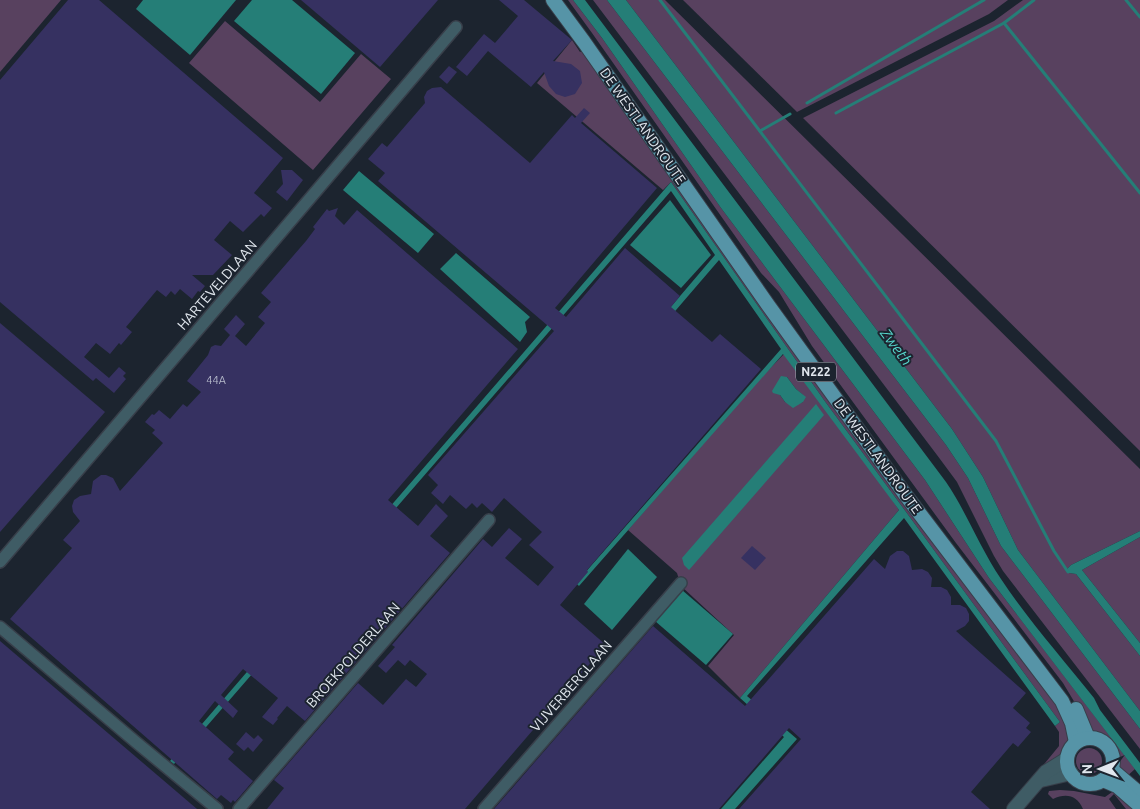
<svg xmlns="http://www.w3.org/2000/svg" width="1140" height="809" viewBox="0 0 1140 809" font-family="Ubuntu,sans-serif">
<style>
.green{fill:#58415f;fill-rule:evenodd}
.water{fill:#257e77}
.lines{fill:none;stroke-linecap:round;stroke-linejoin:round}
.stream{stroke:#257e77;stroke-width:3}
.building{fill:#363161}
.minor-casing{stroke:#383f4a;stroke-width:14}
.tertiary-casing{stroke:#383f4a;stroke-width:16}
.primary-casing{stroke:#383f4a;stroke-width:16}
.minor{stroke:#3f5c65;stroke-width:11}
.tertiary{stroke:#3f5c65;stroke-width:14}
.primary{stroke:#5694a7;stroke-width:14}
.labels{text-anchor:middle;stroke-width:4;stroke-linejoin:round;paint-order:stroke}
.number-label{font-size:11px;fill:#b6bacb}
.shield{fill:#1c242f;stroke:#a6acb5;stroke-width:1}
.shield-label{font-size:12px;font-weight:bold;fill:#e1e7ee}
.street-label{font-size:14px;fill:#e1e7ee;stroke:#1c242f}
.water-label{font-size:15px;font-style:italic;fill:#56d5cb;stroke:#1c242f}
</style>
<rect width="100%" height="100%" fill="#1c242f"/>
<g class="green">
<path d="M0 0H61L0 72Z"/>
<path d="M568 0H573L602 38 721 208 925 480 989 578 1135 769 1125 778 1119 768 1114 751 1111 745 1106 740 1093 733 1063 683 956 543 812 346 779 292 761 273 747 253 592 33Z"/>
<path d="M593 0H607L946 445 968 478 1001 546 1140 729V749L1003 571 994 556 957 482 937 455Z"/>
<path d="M626 0H665L1140 469V531L1071 565 1067 569 1069 573 1076 574 1140 656V711L1018 550 983 477 952 429Z"/>
<path d="M683 0H1008L989 14 797 112Z"/>
<path d="M1023 0H1140V451L803 118 994 21Z"/>
<path d="M225 21 320 102 361 54 391 79 313 170 189 63Z"/>
<path d="M572 40 580 52 584 50 1065 712 1069 741 1063 753 1027 785 1059 746V732L1055 726 1060 722 824 400 671 182 663 190 537 83Z"/>
<path d="M784 354 866 462 899 510 740 698 708 666 734 635 681 586 677 573 628 530 756 383ZM787 377 796 389 803 395V402L795 405 785 402 780 395Z"/>
<path d="M1140 537V643L1082 570Z"/>
<circle cx="1089" cy="761" r="13"/>
<path d="M1060 790 1074 791 1105 797 1115 790 1138 809H1126L1114 794 1109 799 1116 809H1083C1077 795 1066 793 1053 799L1048 794 1049 791Z"/>
</g>
<g class="water">
<path d="M143 0H236L190 55 136 9Z"/>
<path d="M252 0H292L355 53 321 94 234 21Z"/>
<path d="M573 0H585L946 482C967 513 980 548 1001 579 1029 621 1063 659 1094 698L1100 710 1140 763V776L989 578 925 480 721 208 602 38Z"/>
<path d="M607 0H626L952 429 983 477 1018 550 1140 711V729L1001 546 968 478 946 445Z"/>
<path d="M359 171 434 234 418 253 343 190Z"/>
<path d="M671 182 824 400 1060 722 1055 726 904 518 747 696 797 739 735 809H721L784 737 740 698 899 510 783 354 579 586 576 583 781 349 719 260 524 487 520 484 715 255 671 191 174 764 170 761Z"/>
<path d="M670 200 711 255 681 288 630 245Z"/>
<path d="M456 253 530 317 525 322 527 332 520 342 440 269Z"/>
<path d="M781 376 787 377 796 389 806 397 803 402 793 408 785 402 780 395 773 393 772 391Z"/>
<path d="M816 404 824 415 689 570 684 565 682 558Z"/>
<path d="M1140 531V537L1082 570 1140 643V656L1076 574 1069 573 1067 569 1071 565Z"/>
<path d="M628 549 657 577 612 630 584 604Z"/>
<path d="M682 590 733 634 706 665 655 621Z"/>
</g>
<g class="lines">
<g class="stream">
<path d="M660 0 996 441 1054 551 1068 572"/>
<path d="M1126 0 1140 17"/>
<path d="M1004 23 1140 193"/>
<path d="M807 103 984 0"/>
<path d="M836 113 1004 23 1034 0"/>
<path d="M760 131 790 114"/>
</g>
</g>
<g class="building">
<path d="M68 0H99L283 158 254 193 272 208 264 217 261 214 243 232 230 221 214 240 232 255 213 275H192L205 286 200 292 198 291 192 299 180 289 175 295 171 291 166 297 157 290 126 327 132 332 121 345 119 343 110 354 96 343 84 357 109 378 119 367 126 373 123 376 126 379 114 393 96 378 93 381 0 302V80Z"/>
<path d="M301 0H438L380 67Z"/>
<path d="M499 0H524L572 40 553 61 571 64 580 71 582 83 575 94 565 97 556 94 549 86 544 72 531 87 488 51 467 76 456 67 484 34 495 43 518 16Z"/>
<path d="M449 66 457 72 447 84 439 77Z"/>
<path d="M441 87 530 163 572 115 575 118 584 108 590 113 581 123 657 188 555 308 566 317 625 248 680 296 671 307 712 342 720 334 761 369 587 570 588 572 560 605 606 645 465 809H267L284 788 274 780 358 683 383 705 406 679 416 687 427 674 410 660 405 666 398 660 386 673 378 666 395 647 392 645 483 539 492 547 509 528 522 539 505 558 538 586 554 567 529 545 542 532 504 498 492 512 482 503 477 508 472 503 466 509 450 495 443 504 431 493 438 485 428 475 554 331 378 181 385 173 368 159 382 143 387 147 425 103 424 97 427 91 432 88Z"/>
<path d="M281 170H292L303 180 287 201 276 192 283 184Z"/>
<path d="M338 208 335 216 344 225 357 210 518 349 388 500 418 526 436 504 448 516 430 536 450 553 305 721 287 706 277 718 278 719 273 725 262 717 278 698 243 669 221 695 238 711 233 718 215 701 199 721 234 752 228 759 253 781 235 802 233 800 231 803 221 795 217 799 10 619 72 548 63 540 80 521 73 512 72 506 74 500 80 496 91 494 93 481 101 475H106L113 478 120 491 163 443 152 433 155 430 145 422 152 414 154 415 159 410 170 419 183 404 187 407 201 392 187 381 208 355 211 347 215 345 221 346 230 335 224 329 236 315 245 324 235 336 246 346 265 323 258 317 271 302 261 293 306 241 315 229 313 227 327 209 329 211Z"/>
<path d="M0 323 105 412 0 532Z"/>
<path d="M752 546 766 558 755 570 741 558Z"/>
<path d="M897 551H903L909 556 912 570 922 569 928 572 932 578 931 587H941L947 590 951 597V605H960L966 608 969 614V621L965 626 956 631 1026 693 1013 708 1030 723 1026 728 1031 732 1018 747 1013 743 971 792 990 809H739L801 739 789 728 719 809H494L653 626 745 706 874 559 885 569 890 556Z"/>
<path d="M0 641 163 780 197 809H0Z"/>
<path d="M246 732 254 739 258 735 263 740 253 752 248 747 244 751 236 744Z"/>
</g>
<g class="lines">
<g class="minor-casing">
<g id="minor">
<path d="M0 562 456 27"/>
<path d="M0 627 137 743 217 809"/>
<path d="M239 809 489 520"/>
<path d="M484 809 681 583"/>
</g>
</g>
<g class="tertiary-casing">
<g id="tertiary">
<path d="M1041 780 1071 773"/>
<path d="M1014 809 1046 772 1067 759"/>
</g>
</g>
<g class="primary-casing">
<g id="primary">
<path d="M553 0 584 42 768 305 904 493 1062 701 1072 723 1076 742"/>
<path d="M1076 709 1088 738"/>
<circle cx="1090" cy="761" r="23"/>
<path d="M1111 769 1138 792"/>
<path d="M1103 780 1117 786 1140 806"/>
</g>
</g>
<use href="#minor" class="minor"/>
<use href="#tertiary" class="tertiary"/>
<use href="#primary" class="primary"/>
</g>
<g class="labels">
<g class="number-label">
<text x="216" y="384">44A</text>
</g>
<rect class="shield" x="796" y="362.5" width="40" height="19" rx="4"/>
<g class="shield-label">
<text x="816" y="376">N222</text>
</g>
<g class="street-label">
<text transform="translate(643 126) rotate(55)" y="5">DE WESTLANDROUTE</text>
<text transform="translate(217 285) rotate(-49)" y="5">HARTEVELDLAAN</text>
<text transform="translate(878 456) rotate(54)" y="5">DE WESTLANDROUTE</text>
<text transform="translate(353 655) rotate(-49)" y="5">BROEKPOLDERLAAN</text>
<text transform="translate(571 686) rotate(-49)" y="5">VIJVERBERGLAAN</text>
</g>
<g class="water-label">
<text transform="translate(896 347) rotate(53)" y="5">Zweth</text>
</g>
</g>
<g transform="translate(1100 769) rotate(269)" stroke="#1c242f" stroke-width="4" paint-order="stroke">
<path d="M0-4L9 19L0 12L-9 19Z" fill="#e1e7ee"/>
<text y="-8" font-size="14" font-weight="bold" text-anchor="middle" fill="#e1e7ee">N</text>
</g>
</svg>
